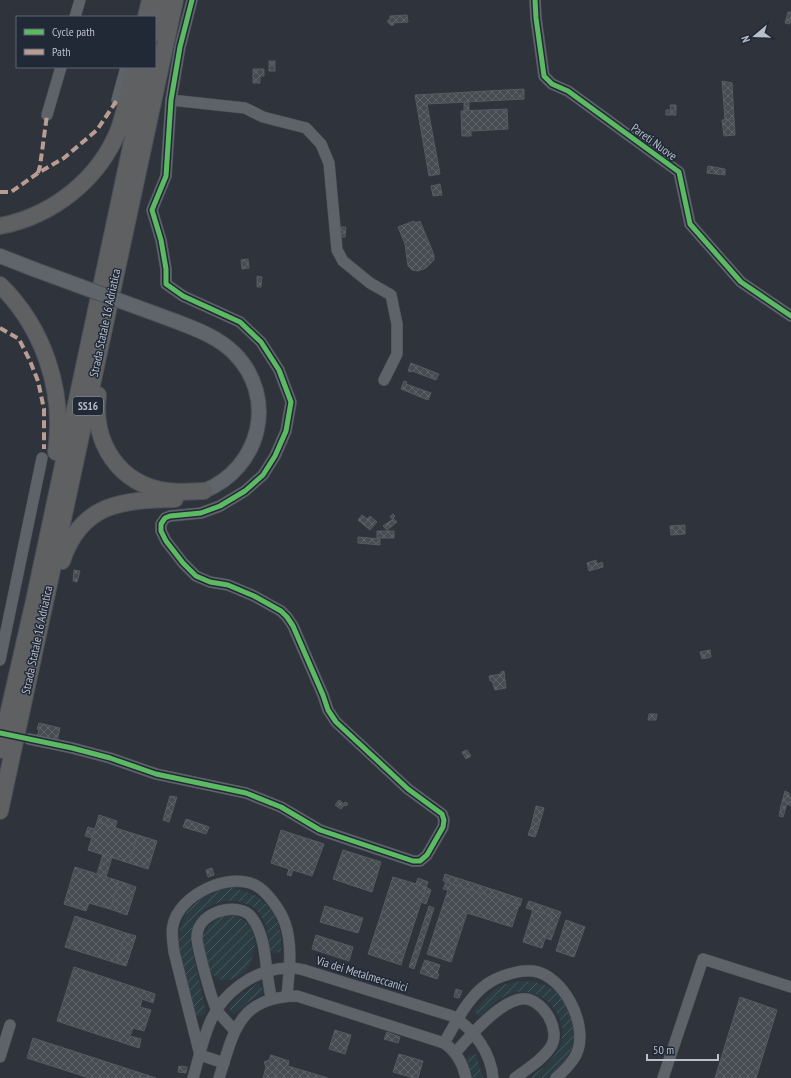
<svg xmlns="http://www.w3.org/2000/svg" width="791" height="1078" viewBox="0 0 791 1078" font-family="'PT Sans Narrow',sans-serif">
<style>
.garden{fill:url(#garden-furrows)}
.building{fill:url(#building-cross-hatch);stroke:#565b63}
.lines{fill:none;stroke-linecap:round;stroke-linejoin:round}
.minor-casing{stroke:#4a4e54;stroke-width:12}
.major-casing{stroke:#4c5058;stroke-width:16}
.highway-casing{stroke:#4b4f57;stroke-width:18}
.minor{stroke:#5e6269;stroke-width:11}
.major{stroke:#60646b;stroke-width:14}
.highway{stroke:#5e6062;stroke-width:16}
.major-bridge-casing{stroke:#4c5058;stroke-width:16;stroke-linecap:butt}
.major-bridge{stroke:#60646b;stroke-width:14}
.quiet{stroke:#b99d93;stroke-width:4;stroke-dasharray:8 4;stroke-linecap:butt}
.cycleway-casing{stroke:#212937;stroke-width:8}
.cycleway{stroke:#5cba63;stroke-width:5}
.labels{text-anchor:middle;stroke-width:3;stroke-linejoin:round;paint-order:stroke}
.shield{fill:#212937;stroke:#8b929f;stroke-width:1}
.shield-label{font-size:11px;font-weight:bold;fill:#b9bfcb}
.street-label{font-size:12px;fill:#b9bfcb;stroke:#212937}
</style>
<defs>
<pattern id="garden-furrows" width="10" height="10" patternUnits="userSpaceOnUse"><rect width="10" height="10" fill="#2b3d42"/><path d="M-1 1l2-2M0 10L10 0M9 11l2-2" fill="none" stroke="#48575c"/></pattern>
<pattern id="building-cross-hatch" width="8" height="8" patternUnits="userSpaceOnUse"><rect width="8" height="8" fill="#474b52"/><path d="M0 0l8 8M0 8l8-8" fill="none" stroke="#5f636a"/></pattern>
</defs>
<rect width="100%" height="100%" fill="#2e333c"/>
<g class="garden">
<path d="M232 888C237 889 243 890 247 892 271 900 284 925 281 950 278 953 271 955 269 949 268 945 269 940 268 936 267 925 261 912 251 906 232 895 205 902 195 921 191 928 191 937 191 945L206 1011C204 1016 200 1017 195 1015 192 1001 188 988 185 975 178 947 172 919 200 900 210 893 220 889 232 888Z"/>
<path d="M229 914C251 918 260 937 252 958 251 961 250 966 247 969 238 981 217 986 210 970 205 960 204 947 202 937 210 923 213 919 229 914Z"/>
<path d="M525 981C533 982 544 983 552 989 568 1001 580 1029 571 1050 566 1061 557 1070 548 1078H530C540 1070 552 1061 558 1050 576 1016 536 977 503 997 494 1002 487 1011 481 1018L474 1011C492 990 497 983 525 981Z"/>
<path d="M258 983 265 992 248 1002 234 1015 228 1008 238 997Z"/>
<path d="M476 1054 483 1078H473L466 1057Z"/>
</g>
<g class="building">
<path d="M788 12H791L790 24 785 23Z"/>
<path d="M407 15 408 22 393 23 394 25H390V23H388V20H390V16Z"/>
<rect x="269" y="61" width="6" height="10"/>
<path d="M253 69H264V76H260V83H253Z"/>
<path d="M722 81 732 83 734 119 725 120Z"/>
<path d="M524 89V99L427 104 440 174 429 176 415 95Z"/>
<rect x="464" y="102" width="5" height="9"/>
<path d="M670 105H676V115H666V110H671Z"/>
<path d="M507 109 508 129 471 131V136H462L461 111Z"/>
<path d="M734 119 735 135 724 136 722 120Z"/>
<path d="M708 166 725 169V175L707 173Z"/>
<path d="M440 184 442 195 433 196 431 186Z"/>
<path d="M414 221 415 223 420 221 434 255V260L426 268 418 271 412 270 408 266 405 244 398 227Z"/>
<path d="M340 227H346L345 237H340Z"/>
<path d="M248 259 249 268 242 269 241 260Z"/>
<path d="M257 276 262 277 261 287H257Z"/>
<path d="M411 363 439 374 436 380 412 371 411 372 408 371Z"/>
<path d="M404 381 407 382 406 384 431 393 428 400 401 389Z"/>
<path d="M393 514 395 516 393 518 397 522 387 530 383 526 393 519 390 517Z"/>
<path d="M362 515 367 519 370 516 377 522 370 530 358 520Z"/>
<path d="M685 525V534L671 535 670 526Z"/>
<rect x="377" y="531" width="17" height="7"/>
<path d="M358 537 380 539V545L358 543Z"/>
<path d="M596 560 597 564 602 562 603 567 589 571 587 563Z"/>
<path d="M74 570 80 571 77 582 73 581Z"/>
<path d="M710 650 711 657 702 659 700 652Z"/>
<path d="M504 671 506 688 495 690 492 681H490L489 676 501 674V672Z"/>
<path d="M649 714H657L656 720H648Z"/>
<path d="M39 723 60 728 57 741 37 737 39 730 37 729Z"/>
<path d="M467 750 471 756 466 759 462 752Z"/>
<path d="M785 791 789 793V796H790V798H791V805H788V801L786 807 781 806Z"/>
<path d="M170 796 177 797 169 822 163 820Z"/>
<path d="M339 800 344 804 345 802 348 804 346 806 344 805 341 809 335 805Z"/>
<path d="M536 806 544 808 538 829 531 827Z"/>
<path d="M781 806 786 807 783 817 779 816Z"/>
<path d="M99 815 117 821 115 828 97 822Z"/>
<path d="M186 819 209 827 206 834 183 827Z"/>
<path d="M97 822 138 835 129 863 88 850Z"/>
<path d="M88 827 94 829 92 838 85 836Z"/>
<path d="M531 827 538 829 535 837 528 835Z"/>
<path d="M281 830 324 844 312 876 293 870 291 876 287 875 289 869 271 863Z"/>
<path d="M138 835 157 841 148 869 129 863Z"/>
<path d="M343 850 381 862 372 892 333 879Z"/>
<path d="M103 854 112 857 106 877 97 874Z"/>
<path d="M75 867 119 881 110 909 89 903 86 911 64 904Z"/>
<path d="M212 868 214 875 208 877 206 870Z"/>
<path d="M445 874 522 899 520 906 443 881Z"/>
<path d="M393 877 426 887 404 955 371 945Z"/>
<path d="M418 878 428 882 426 887 416 884Z"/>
<path d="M119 881 136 887 127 915 110 909Z"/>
<path d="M446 882 519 905 512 927 467 913 451 962 427 954 448 890 443 889Z"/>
<path d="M426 887 431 890 426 904 421 902Z"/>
<path d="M529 901 561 912 551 940 545 938 552 916 526 908Z"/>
<path d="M325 906 363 918 358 933 320 922Z"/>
<path d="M429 906 434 908 414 969 409 967Z"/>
<path d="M533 910 552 916 542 948 523 942Z"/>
<path d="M75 916 126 933 116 963 65 947Z"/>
<path d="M566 920 585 927 574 957 556 951Z"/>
<path d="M126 933 136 936 126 966 116 963Z"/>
<path d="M316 935 353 947 349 961 312 949Z"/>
<path d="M371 945 404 955 401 965 368 954Z"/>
<path d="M425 960 440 965 437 974H439L437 979 420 973Z"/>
<path d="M74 967 155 994 153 1003 142 999 140 1007 151 1010 144 1031 133 1028 130 1036 141 1039 139 1048 57 1021Z"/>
<path d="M456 989 462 991 459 998 454 997Z"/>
<path d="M740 997 777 1010 756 1078H715Z"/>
<path d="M335 1030 351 1035 345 1054 329 1049Z"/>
<path d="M387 1032 400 1037 398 1043 384 1039Z"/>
<path d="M33 1038 156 1078H89L27 1058Z"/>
<path d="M399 1054 423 1061 418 1078H414L393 1072Z"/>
<path d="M271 1055 280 1058 274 1078H263L266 1067 264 1062 269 1060Z"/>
<path d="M280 1058 289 1061 288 1066 328 1078H274Z"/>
<path d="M179 1066 187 1067 186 1073 178 1072Z"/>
</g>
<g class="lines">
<g class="minor-casing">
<g id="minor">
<path d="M535 0 536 18 544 76 552 84 568 91 679 172 690 224 741 282 791 316"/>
<path d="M75 17 80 0"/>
<path d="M117 100 126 67"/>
<path d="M171 100 245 108 263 117 306 128 321 144 329 163 337 250 343 261 370 283 391 295 397 324V354L384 380"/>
<path d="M47 115 61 67"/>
<path d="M0 660 42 458"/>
<path d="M29 739 72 748 110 758 156 774 246 793 281 807 320 830 413 861H420L427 855 443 827 444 820 442 814 408 789 336 722 328 710 323 695 293 626 287 617 281 611 254 596 228 585 210 582 196 576 183 563 166 541 161 531V524L165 518 170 516 201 513 220 506 245 491 263 475 275 456 286 431 291 402 279 370 261 342 240 322 183 296 166 284V269L161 240 152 210 166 176 171 100 180 47 192 0"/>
<path d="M234 1030C229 1024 223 1018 218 1012 213 1006 196 944 197 936 198 914 230 903 247 913 251 915 254 921 256 924 264 939 265 956 267 972 268 981 270 990 271 999"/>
<path d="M444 1043C456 1023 467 998 487 984 497 977 520 969 533 971 563 975 587 1022 578 1050 575 1060 564 1071 556 1078"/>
<path d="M455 1053C469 1037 499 1002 521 999 542 996 563 1031 550 1048 542 1060 527 1069 515 1078"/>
<path d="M0 1057 10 1025"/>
<path d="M224 1063 200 1055 174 952C173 943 171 933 173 925 179 895 228 872 255 885 267 891 281 911 285 923 293 946 289 972 287 996"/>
<path d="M193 1078C198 1061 202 1042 209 1025 221 993 254 969 288 968 293 967 299 969 304 970L452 1016C474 1029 491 1053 493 1078"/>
<path d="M219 1078C234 1032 238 997 297 996L444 1043C456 1051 463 1064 466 1078"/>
<path d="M663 1078 703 959 791 987"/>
</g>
</g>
<g class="major-casing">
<g id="major">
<path d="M0 256 36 270"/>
<path d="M175 321C196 329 218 337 234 353 278 397 261 468 204 491"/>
</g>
</g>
<g class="highway-casing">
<g id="highway">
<path d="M146 17 150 0"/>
<path d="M155 33 163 0"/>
<path d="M0 226C52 216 99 180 119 129 126 109 130 88 135 67"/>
<path d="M0 285C44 328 65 392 56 452"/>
<path d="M98 395C92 442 118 484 167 491 179 493 192 491 204 491"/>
<path d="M62 561C81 503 122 500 175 499"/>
<path d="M0 750 34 601 148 67"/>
<path d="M0 811 175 0"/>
</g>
</g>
<use href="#minor" class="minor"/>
<use href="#major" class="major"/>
<use href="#highway" class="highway"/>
<g class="major-bridge-casing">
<path id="major-bridge" d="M36 270 175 321"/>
</g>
<use href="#major-bridge" class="major-bridge"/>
<g class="quiet">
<path d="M38 173 40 166 47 115"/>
<path d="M0 192H11L38 173 64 158 97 130 117 100"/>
<path d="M0 328 19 339 30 361 38 381 44 409V449"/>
</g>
<g class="cycleway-casing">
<g id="cycleway">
<path d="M535 0 536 18 544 76 552 84 568 91 679 172 690 224 741 282 791 316"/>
<path d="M0 733 72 748 110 758 156 774 246 793 281 807 320 830 413 861H420L427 855 443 827 444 820 442 814 408 789 336 722 328 710 323 695 293 626 287 617 281 611 254 596 228 585 210 582 196 576 183 563 166 541 161 531V524L165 518 170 516 201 513 220 506 245 491 263 475 275 456 286 431 291 402 279 370 261 342 240 322 183 296 166 284V269L161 240 152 210 166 176 171 100 180 47 192 0"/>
</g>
</g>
<use href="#cycleway" class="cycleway"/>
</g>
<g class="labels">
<rect class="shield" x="73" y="397" width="30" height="18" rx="3"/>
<g class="shield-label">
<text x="88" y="410">SS16</text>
</g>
<g class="street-label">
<text transform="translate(654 142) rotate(36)" y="4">Pareti Nuove</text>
<text transform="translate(105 323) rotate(-78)" y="4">Strada Statale 16 Adriatica</text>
<text transform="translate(37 640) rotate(-78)" y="4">Strada Statale 16 Adriatica</text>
<text transform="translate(362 974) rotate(17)" y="4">Via dei Metalmeccanici</text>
</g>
</g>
<rect x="16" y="16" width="140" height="52" fill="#212937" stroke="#5e6572"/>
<rect x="24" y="29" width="20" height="6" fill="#5cba63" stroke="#5e6572"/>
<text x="52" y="36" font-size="12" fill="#b9bfcb">Cycle path</text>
<rect x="24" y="49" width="20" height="6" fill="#b99d93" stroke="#5e6572"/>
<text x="52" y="56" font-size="12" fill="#b9bfcb">Path</text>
<g transform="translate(755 36) rotate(251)" stroke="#212937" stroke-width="3" paint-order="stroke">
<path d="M0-3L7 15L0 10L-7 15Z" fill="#b9bfcb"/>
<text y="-6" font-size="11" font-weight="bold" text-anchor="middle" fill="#b9bfcb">N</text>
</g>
<path d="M647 1054v6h71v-6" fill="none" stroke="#b9bfcb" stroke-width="2"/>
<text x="653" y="1054" font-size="12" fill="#b9bfcb" stroke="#212937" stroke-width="3" paint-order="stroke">50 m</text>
</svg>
